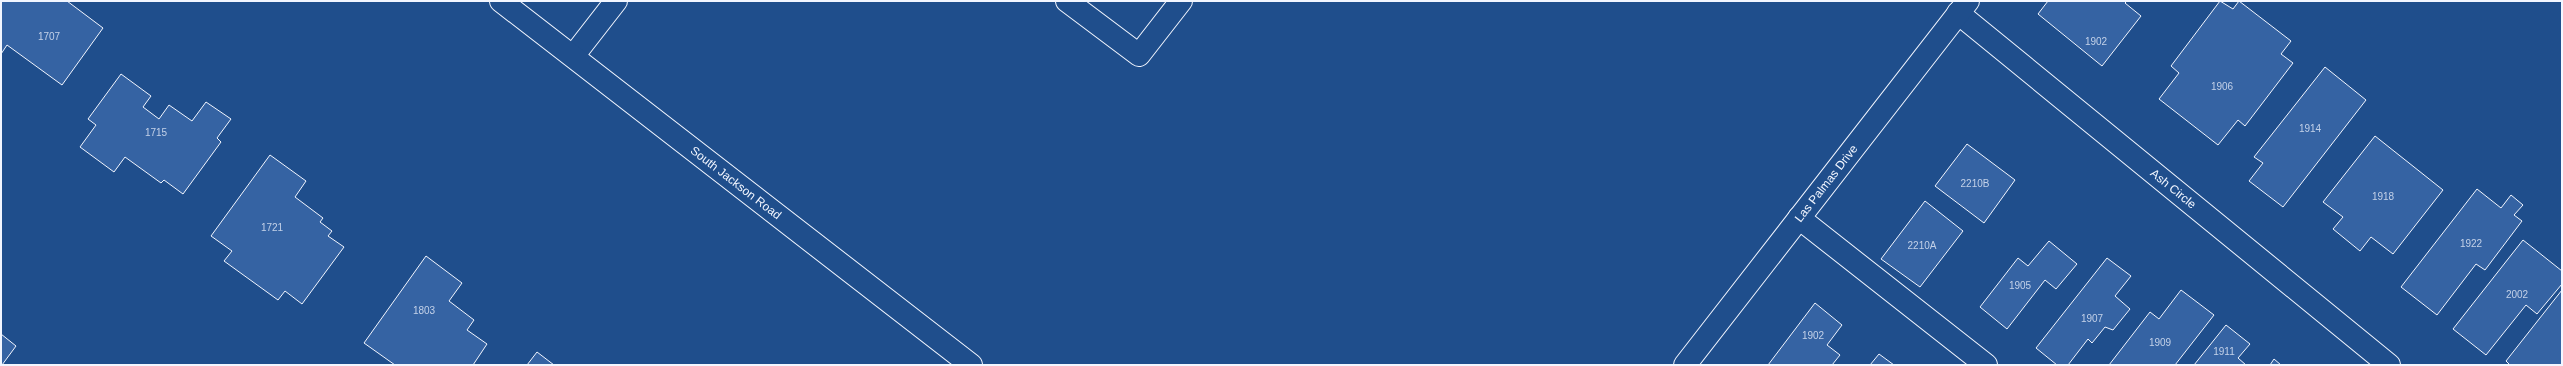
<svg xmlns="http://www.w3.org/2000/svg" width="2563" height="366" viewBox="0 0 2563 366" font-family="Helvetica,sans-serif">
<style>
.building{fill:#3563a3;stroke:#f2f6ff}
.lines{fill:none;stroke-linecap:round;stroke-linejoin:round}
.minor-casing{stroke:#f2f6ff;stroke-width:24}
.secondary-casing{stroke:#f2f6ff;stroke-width:24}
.minor{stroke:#1f4e8c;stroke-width:22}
.secondary{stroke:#1f4e8c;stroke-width:22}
.labels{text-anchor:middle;stroke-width:3;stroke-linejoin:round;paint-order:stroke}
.number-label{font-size:10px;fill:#c3d1e8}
.street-label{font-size:12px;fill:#f2f6ff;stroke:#1f4e8c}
</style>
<rect width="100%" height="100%" fill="#1f4e8c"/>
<g class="building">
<path d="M1 1H67L103 28 62 85 7 45 1 54Z"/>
<path d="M2048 1H2127L2125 3 2141 16 2102 66 2038 14Z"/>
<path d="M2220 1 2233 9 2239 1 2291 41 2281 54 2293 63 2245 126 2238 120 2218 145 2159 99 2179 73 2171 66Z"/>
<path d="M2325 67 2366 100 2283 207 2249 181 2263 163 2254 157Z"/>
<path d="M121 74 151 96 143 107 159 119 169 105 192 121 206 102 231 119 217 138 221 142 183 194 164 180 161 183 125 157 114 172 80 147 96 125 88 119Z"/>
<path d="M2375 136 2443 190 2393 254 2371 237 2360 251 2333 229 2343 217 2323 202Z"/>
<path d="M1967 144 2015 180 1984 223 1935 186Z"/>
<path d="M270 155 306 181 295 197 323 218 320 222 332 231 328 236 344 247 302 304 285 291 278 300 224 261 232 251 211 236Z"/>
<path d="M2477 189 2501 208 2511 195 2523 205 2514 215 2522 221 2485 270 2476 264 2437 315 2401 287Z"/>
<path d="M1925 201 1963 231 1920 287 1881 259Z"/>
<path d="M2523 240 2562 271V284L2537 314 2526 305 2486 355 2453 329Z"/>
<path d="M2049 241 2077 264 2056 289 2045 280 2007 329 1980 307 2018 258 2028 266Z"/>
<path d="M426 256 462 283 449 301 474 320 467 330 487 344 473 365H395L364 343Z"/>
<path d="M2107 258 2131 276 2115 296 2130 309 2113 330 2105 327 2092 343 2088 339 2068 365H2057L2036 348Z"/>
<path d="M2181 290 2214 315 2175 365H2109L2150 312 2159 319Z"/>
<path d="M2562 290V365H2510L2506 361Z"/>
<path d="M1815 303 1842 325 1827 345 1840 355 1832 365H1768Z"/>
<path d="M2226 325 2250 344 2238 358 2246 365H2194Z"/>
<path d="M1 334 16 346 2 365H1Z"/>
<path d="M537 352 554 365H527Z"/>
<path d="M1879 354 1894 365H1870Z"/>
<path d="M2274 359 2281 365H2270Z"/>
</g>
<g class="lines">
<g class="minor-casing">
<g id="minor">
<path d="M1067 1 1139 55 1181 1"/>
<path id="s1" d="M1958 13 2389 365"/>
<path d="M574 55 616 1"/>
<path d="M1799 218 1986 365"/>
<path id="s2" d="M1685 365 1968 1"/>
</g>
</g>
<g class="secondary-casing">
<g id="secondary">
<path id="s3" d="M501 1 971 365"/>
</g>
</g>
<use href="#minor" class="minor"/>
<use href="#secondary" class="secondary"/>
</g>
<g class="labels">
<g class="number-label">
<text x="49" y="40">1707</text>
<text x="2096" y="45">1902</text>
<text x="2222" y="90">1906</text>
<text x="2310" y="132">1914</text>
<text x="156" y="136">1715</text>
<text x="1975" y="187">2210B</text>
<text x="2383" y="200">1918</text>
<text x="272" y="231">1721</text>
<text x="2471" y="247">1922</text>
<text x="1922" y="249">2210A</text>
<text x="2020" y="289">1905</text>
<text x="2517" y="298">2002</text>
<text x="424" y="314">1803</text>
<text x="2092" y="322">1907</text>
<text x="1813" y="339">1902</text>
<text x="2160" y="346">1909</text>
<text x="2224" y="355">1911</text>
</g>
<g class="street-label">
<text dy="4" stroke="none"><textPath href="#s3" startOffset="297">South Jackson Road</textPath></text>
<text dy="4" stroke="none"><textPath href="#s2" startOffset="230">Las Palmas Drive</textPath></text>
<text dy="4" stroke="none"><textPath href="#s1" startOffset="278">Ash Circle</textPath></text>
</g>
</g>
<rect width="2563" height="366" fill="none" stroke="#f2f6ff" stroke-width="4"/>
</svg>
